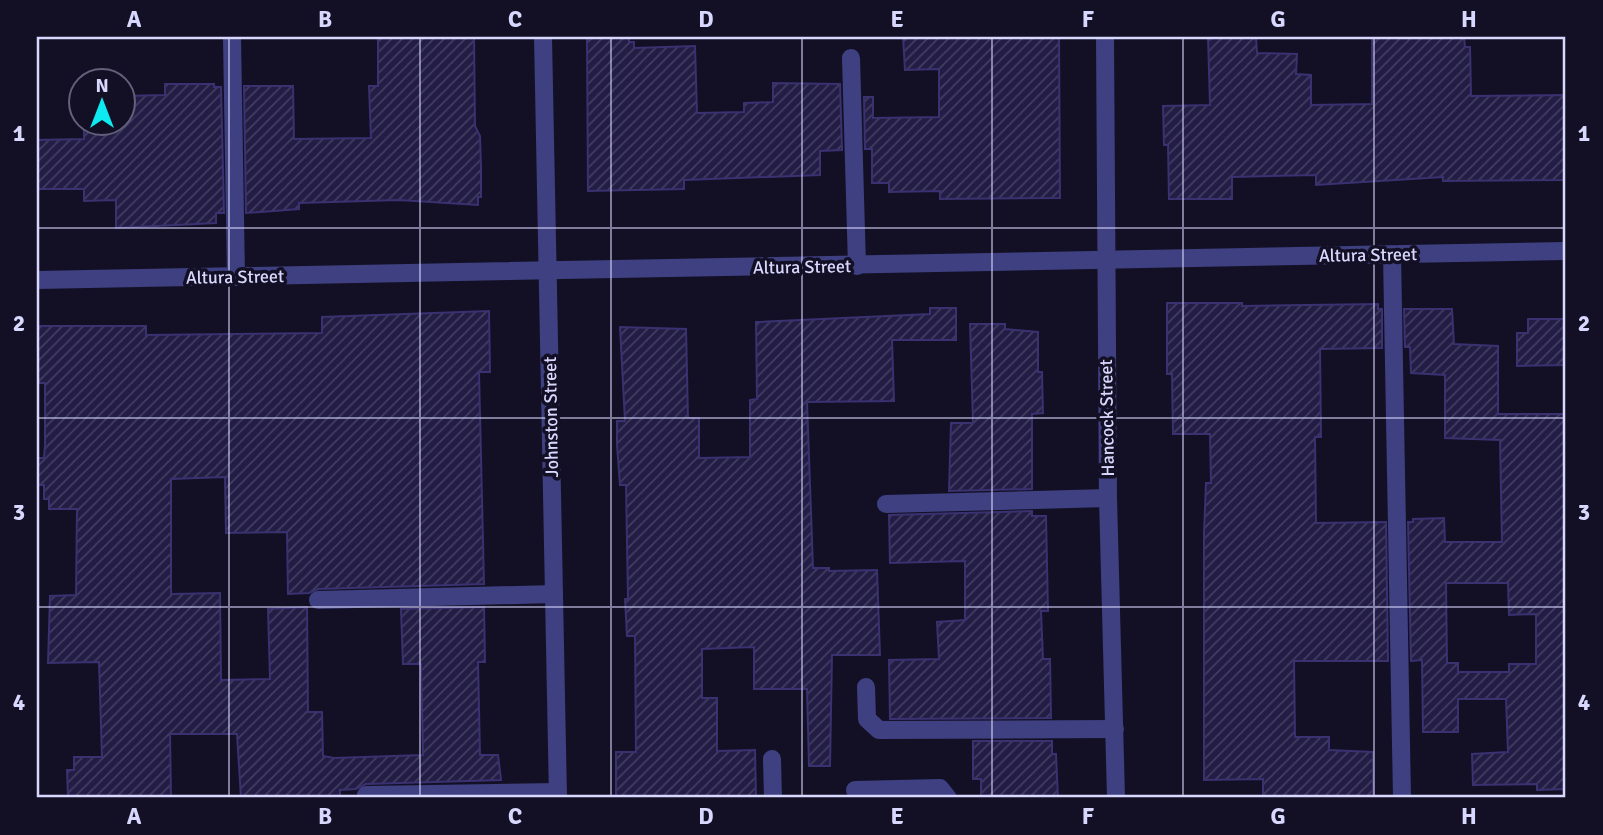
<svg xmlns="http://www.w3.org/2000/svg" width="1603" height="835" viewBox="0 0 1603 835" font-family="Signika,sans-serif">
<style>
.building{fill:url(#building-hatch);stroke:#393170;stroke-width:2;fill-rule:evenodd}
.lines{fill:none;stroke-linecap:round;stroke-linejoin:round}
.service{stroke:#3e4081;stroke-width:18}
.minor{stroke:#3e4081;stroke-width:18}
.grid{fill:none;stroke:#d8d7fd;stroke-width:2;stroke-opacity:0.55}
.labels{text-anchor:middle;stroke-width:7;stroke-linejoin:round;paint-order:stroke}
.street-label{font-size:18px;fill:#d8d7fd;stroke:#131025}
.neatline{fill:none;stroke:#d8d7fd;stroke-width:2.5}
.grid-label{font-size:23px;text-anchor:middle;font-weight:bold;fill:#d8d7fd}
</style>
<defs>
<pattern id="building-hatch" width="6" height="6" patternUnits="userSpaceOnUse" patternTransform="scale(1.75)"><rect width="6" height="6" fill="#231d45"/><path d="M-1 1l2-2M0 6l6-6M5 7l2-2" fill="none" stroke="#423d61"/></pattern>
</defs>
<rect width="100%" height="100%" fill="#131025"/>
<g class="building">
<path d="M378 37H474L475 126 480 136 481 166V197H478V205L399 200 299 203V209L246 213 244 86H293L294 139 371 138 369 86H378Z"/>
<path d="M589 37 629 38V42H634V48L695 46 697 113 744 112V103L773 102V83L840 84 842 150 820 151V175L684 180V189L588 191 587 38Z"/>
<path d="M903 37H1059L1060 198 940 199V191L889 192V183H872V149H865L864 97H873V118L939 117V69L905 70Z"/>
<path d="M1208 37H1256L1257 53 1297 54 1296 74 1311 75V105L1372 104V37H1464L1465 47H1470L1471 96 1566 95V180L1443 181V177L1316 185V175L1232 177V199H1169L1168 145H1164L1163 106 1210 105Z"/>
<path d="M165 84H214V87H221L224 213H216V223L116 228V200L84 201V189H37V140L84 139V122H122V96L165 95Z"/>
<path d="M1167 303H1242V306L1378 304V309H1382V348L1320 349 1321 437H1315L1316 523 1386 522 1388 661H1294L1295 737H1329V750L1373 752V798H1263V779L1204 780V533L1206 483H1211L1210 434H1173L1172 374H1167Z"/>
<path d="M930 308H956V340H892L894 401 807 402 813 568H829V571L877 570 880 655H832L830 766H809L807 689H754V647L702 649V698H717V751L755 750 756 798H616V752H636L635 636H627L625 599H628L626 485H620L617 445V421H625L620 327 686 329 688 418H699V458L750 457V400L757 399 756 322 930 314Z"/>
<path d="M1404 309H1452L1454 344 1498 346V414H1566V789L1537 790V784L1473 785 1472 754 1508 752 1506 699H1458V732H1423L1422 660 1411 661 1408 522H1413V519L1444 518 1445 542H1502L1500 440 1445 438V375L1411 373 1410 347H1405ZM1446 583H1508L1509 615 1536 614V664H1509V672H1458V663H1447Z"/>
<path d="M489 311 490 372H479L484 584 318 589 309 593 288 594 287 532 226 533 225 477 171 479V594L220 593 221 680 270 679 268 609 307 607 308 712H322L323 756 334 758 423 755 421 664H403L401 609 484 607 485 662H478L480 755H498L501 780 366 784 356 789 340 790V798H241L237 734H170L171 798H68L67 770H74V757H102L99 662 48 663 50 596 76 595 77 509H49V499H44V485H37V458H44L45 445V383H37V326H146V335L322 333V317Z"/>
<path d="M1528 319H1566V365L1517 366V333H1528Z"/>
<path d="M970 324H1005V329L1038 332V372H1042L1043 413 1032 414V489L949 491 951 423H973Z"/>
<path d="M1032 511V516H1046L1048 611H1041L1043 659H1050L1051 718 890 719 889 660 939 659 937 622 965 620V561L890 563 889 515Z"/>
<path d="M973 741H1052V754H1056L1058 798H981V779H973Z"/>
</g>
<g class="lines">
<g class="service">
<path d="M232 37 236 277"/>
<path d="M851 58 857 266"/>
<path d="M1392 255 1402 798"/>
<path d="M886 504 1108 498"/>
<path d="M318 600 554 594"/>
<path d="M866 687 867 719 879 730 1115 729"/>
<path d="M772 759 773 798"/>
<path d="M855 790 940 788 948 798"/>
<path d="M366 795 558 792"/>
</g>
<g class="minor">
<path d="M543 37 558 798"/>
<path d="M1105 37 1108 498 1116 798"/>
<path d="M37 280 1566 251"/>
</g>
</g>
<path class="grid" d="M229 37V798M420 37V798M611 37V798M802 37V798M992 37V798M1183 37V798M1374 37V798M37 228H1566M37 418H1566M37 607H1566"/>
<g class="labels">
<g class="street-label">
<text transform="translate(1368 255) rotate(-1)" y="6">Altura Street</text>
<text transform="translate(802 267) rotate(-1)" y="6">Altura Street</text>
<text transform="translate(235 277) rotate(-1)" y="6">Altura Street</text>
<text transform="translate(551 417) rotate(-91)" y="6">Johnston Street</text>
<text transform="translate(1107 418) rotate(-91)" y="6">Hancock Street</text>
</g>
</g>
<rect width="1603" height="835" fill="none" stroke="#131025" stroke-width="77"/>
<g transform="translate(102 102)"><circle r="33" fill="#131025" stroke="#62607b" stroke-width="2"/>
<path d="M0-5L12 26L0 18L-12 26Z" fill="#0eeaf1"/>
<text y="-10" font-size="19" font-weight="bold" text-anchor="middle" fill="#d8d7fd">N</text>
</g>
<rect x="38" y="38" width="1526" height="758" class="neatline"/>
<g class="grid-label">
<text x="134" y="27">A</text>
<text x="325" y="27">B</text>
<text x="515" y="27">C</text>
<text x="706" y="27">D</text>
<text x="897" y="27">E</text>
<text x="1088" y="27">F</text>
<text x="1278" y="27">G</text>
<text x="1469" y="27">H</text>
<text x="19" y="141">1</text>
<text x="1584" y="141">1</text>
<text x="19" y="331">2</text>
<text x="1584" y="331">2</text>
<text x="19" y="520">3</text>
<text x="1584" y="520">3</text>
<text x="19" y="710">4</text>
<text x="1584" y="710">4</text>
<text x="134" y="824">A</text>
<text x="325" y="824">B</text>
<text x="515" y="824">C</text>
<text x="706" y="824">D</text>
<text x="897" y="824">E</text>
<text x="1088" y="824">F</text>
<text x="1278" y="824">G</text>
<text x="1469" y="824">H</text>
</g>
</svg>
